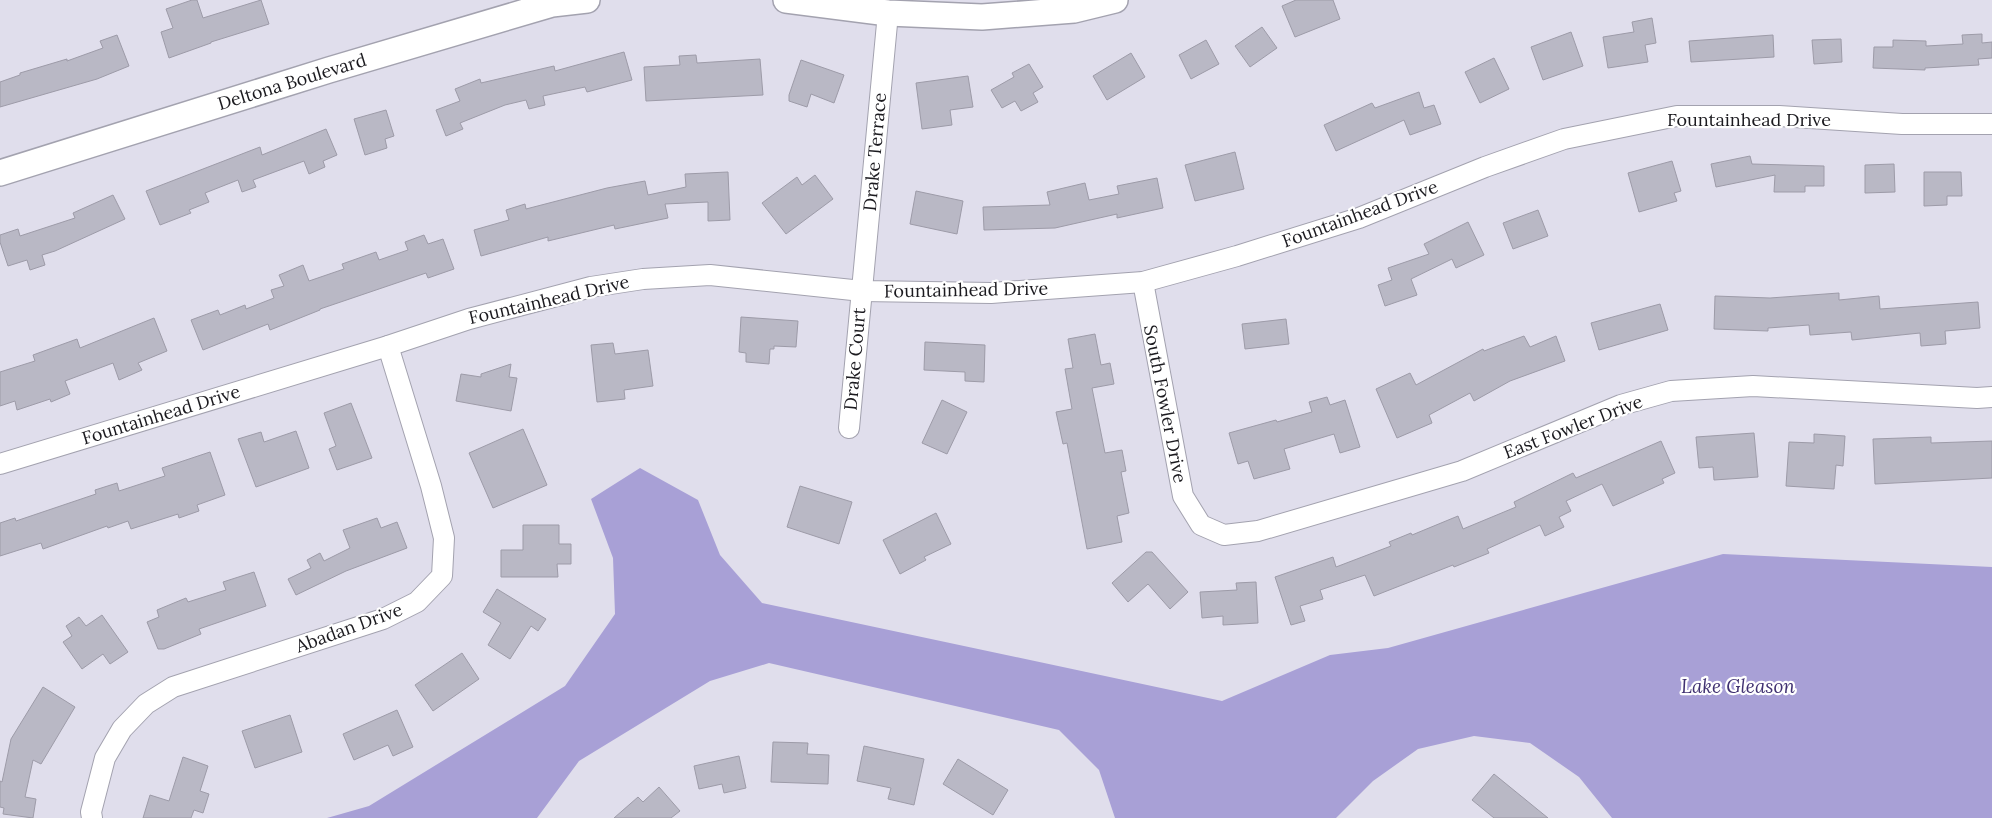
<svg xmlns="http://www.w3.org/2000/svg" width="1992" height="818" viewBox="0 0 1992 818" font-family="Lora,serif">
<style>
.water{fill:#a8a0d6}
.building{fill:#b9b8c5;stroke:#9d9ba8}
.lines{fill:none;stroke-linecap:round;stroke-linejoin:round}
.minor-casing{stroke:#a3a2af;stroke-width:22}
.tertiary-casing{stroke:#a3a2af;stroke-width:28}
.minor{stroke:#fff;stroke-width:20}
.tertiary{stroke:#fff;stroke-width:25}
.labels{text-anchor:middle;stroke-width:4.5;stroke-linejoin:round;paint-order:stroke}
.street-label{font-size:18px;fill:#1b1a1f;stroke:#fff}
.water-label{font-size:19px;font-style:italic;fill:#403171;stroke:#fff}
</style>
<rect width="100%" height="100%" fill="#e0deec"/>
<path class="water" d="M640 468 698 500 720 555 762 603 1222 701 1330 655 1388 648 1723 554 1992 567V818H1612L1579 777 1530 743 1474 736 1418 749 1373 781 1336 818H1115L1099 770 1059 730 769 663 710 681 579 761 537 818H327L369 806 565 686 615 614 613 558 591 499Z"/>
<g class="building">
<path d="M192 0H197L203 18 261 0 269 24 211 42V43L169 58 161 32 173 28 166 9Z"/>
<path d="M1296 0H1333L1340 19 1295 37 1282 6Z"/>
<path d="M1652 18 1656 43 1645 45 1648 62 1608 68 1603 37 1634 32 1632 22Z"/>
<path d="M1262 27 1277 48 1250 67 1235 46Z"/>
<path d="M1571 32 1583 66 1543 80 1531 47Z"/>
<path d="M1982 34V43L1992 42V58L1978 59 1979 65 1925 68V70L1873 68 1874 47H1893V40L1926 41V46L1963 44 1962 35Z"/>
<path d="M117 35 129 66 97 79 0 107V82L20 75V73L67 59V61L103 48 100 41Z"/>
<path d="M1773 35 1774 57 1691 62 1689 41Z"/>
<path d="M1841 39 1842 62 1814 64 1812 40Z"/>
<path d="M1206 40 1219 64 1191 79 1179 55Z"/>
<path d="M624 52 632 80 587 92 585 87 543 96 545 105 529 109 526 100 505 105 460 123 463 129 446 136 436 110 460 101 455 89 480 79 481 83 554 66 555 71Z"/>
<path d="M1131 53 1145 77 1107 100 1093 76Z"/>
<path d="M696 55 697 63 760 59 763 95 646 101 644 67 680 65 679 56Z"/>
<path d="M1494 58 1509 89 1480 103 1465 72Z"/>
<path d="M801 60 844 75 834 103 811 94 807 107 789 101V95Z"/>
<path d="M1029 64 1043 87 1033 93 1038 102 1021 111 1015 101 1002 108 991 90 1014 77 1012 73Z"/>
<path d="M968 76 973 107 950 110 952 125 922 129 916 83Z"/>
<path d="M1419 92 1424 108 1434 105 1441 124 1410 135 1404 120 1336 151 1324 125 1372 103 1375 108Z"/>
<path d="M386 110 394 136 385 139 387 148 365 155 354 119Z"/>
<path d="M326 129 337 155 323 161 325 167 309 174 304 161 253 180 256 187 242 192 238 180 205 193 209 202 189 210 191 213 160 225 146 191 260 147 262 155Z"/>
<path d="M1235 152 1244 189 1195 201 1185 165Z"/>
<path d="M1750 156 1752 164 1824 166V186H1805V192H1774L1775 175 1716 187 1711 164Z"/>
<path d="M1672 161 1681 191 1674 193 1677 201 1639 212 1628 173Z"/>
<path d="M1894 164 1895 192 1865 193V165Z"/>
<path d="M728 172 730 220 708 221V202L665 204 668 218 615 229 614 225 548 241V237L481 256 474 230 509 220 506 210 525 204 526 209 607 188 645 181 648 195 686 187 685 174Z"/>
<path d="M1924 172H1961L1962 196H1947V205L1924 206Z"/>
<path d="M815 175 833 199 786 234 762 203 797 177 802 185Z"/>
<path d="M1157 178 1163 208 1117 218V214L1055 228 984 230 983 207 1050 205 1047 192 1085 183 1089 200 1119 194 1117 186Z"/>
<path d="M916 191 963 201 957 234 910 224Z"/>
<path d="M113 195 125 219 55 251 42 255 45 265 30 270 27 260 8 266 0 242V235L18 229 20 236 75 218 73 213Z"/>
<path d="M1538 210 1548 236 1513 249 1503 223Z"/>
<path d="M1468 222 1484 255 1456 268 1452 259 1411 279 1417 295 1385 306 1378 285 1392 280 1388 268 1429 254 1424 244Z"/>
<path d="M424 235 428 244 443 239 454 269 428 278 426 273 320 309V310L270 330 268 324 203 350 191 320 218 310 220 315 245 305 246 309 274 298 271 290 284 286 279 275 303 265 309 281 344 269 342 264 376 252 379 260 408 250 405 242Z"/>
<path d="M1839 293V300L1879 296 1880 309 1978 302 1980 328 1945 331 1946 344 1921 346 1920 333 1852 340 1851 332 1810 335 1809 325 1768 328V331L1714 329 1715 296 1770 298Z"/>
<path d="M1660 304 1668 330 1599 350 1591 323Z"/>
<path d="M741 317 798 321 796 347 774 346V349H770L769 364 746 362V353L739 352Z"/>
<path d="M154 318 167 351 138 363 142 370 119 380 113 363 65 381 70 394 51 402 50 399 17 410 15 401 0 406V372L35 361 33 355 77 339 80 348Z"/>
<path d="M1286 319 1289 344 1245 349 1242 324Z"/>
<path d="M1095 334 1101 365 1110 363 1114 384 1092 388 1105 453 1122 450 1126 471 1121 472 1129 513 1117 516 1122 542 1087 549 1067 443 1063 444 1056 412 1072 409 1065 369 1073 368 1068 339Z"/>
<path d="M1524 336 1530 347 1556 336 1565 361 1510 381 1474 401 1470 393 1429 415 1432 423 1397 438 1376 389 1410 373 1416 385 1483 349 1484 351Z"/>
<path d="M925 342 985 345 984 382 965 381V372L924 370Z"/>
<path d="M613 343 615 354 648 350 653 386 624 390 625 399 597 402 591 345Z"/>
<path d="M511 364 509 377 517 378 511 411 456 401 461 374 481 377V374Z"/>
<path d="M1327 397 1330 405 1345 400 1360 447 1340 453 1334 434 1284 449 1290 469 1254 479 1248 461 1238 464 1229 433 1276 420 1277 422 1312 412 1309 402Z"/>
<path d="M942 400 967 412 947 454 922 443Z"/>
<path d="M351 403 372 458 337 470 329 449 336 446 324 413Z"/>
<path d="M523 429 547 485 493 508 469 453Z"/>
<path d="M296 431 309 468 256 487 238 439 261 432 264 442Z"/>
<path d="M1754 433 1758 477 1714 480 1713 467 1699 468 1696 437Z"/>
<path d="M1814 434 1845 436 1843 466 1836 465 1834 489 1786 486 1789 442 1814 443Z"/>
<path d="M1931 437V443L1992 441V478L1875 484 1873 439Z"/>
<path d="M1661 441 1675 473 1662 479 1664 483 1613 506 1602 484 1566 501 1571 511 1559 517 1564 527 1545 536 1540 525 1487 549 1489 553 1454 567 1453 565 1374 596 1365 575 1320 590 1323 599 1300 606 1305 621 1291 625 1275 577 1333 557 1336 567 1391 546 1389 542 1411 533 1412 535 1458 516 1463 529 1516 507 1514 502 1573 473 1576 478Z"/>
<path d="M210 452 225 495 197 505 199 511 179 518 178 514 131 529 128 521 108 528 107 526 43 549 41 543 0 556V523L15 518 16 521 96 494 95 490 117 483 119 491 165 476 162 468Z"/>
<path d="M800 486 852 502 839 544 787 527Z"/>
<path d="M936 513 951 544 924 557 926 560 900 574 883 540Z"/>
<path d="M377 518 381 528 397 522 407 548 346 571 296 595 288 579 311 568 307 560 320 553 324 561 350 548 343 530Z"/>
<path d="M523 525H559V544H571V564H557L558 577H501V550H523Z"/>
<path d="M1146 552H1152L1188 592 1170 609 1148 584 1128 602 1112 583Z"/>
<path d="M254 572 266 606 199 629 201 634 164 649H158L147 622 159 617 157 610 186 598 188 602 226 590 223 582Z"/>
<path d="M1256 582 1258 623 1223 625V616L1202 618 1200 592 1237 590 1236 583Z"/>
<path d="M497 589 546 619 538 631 531 626 510 659 488 645 501 623 483 612Z"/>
<path d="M102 615 128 652 110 664 103 654 82 669 63 642 72 636 66 626 79 617 86 626Z"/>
<path d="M462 653 479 679 433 711 415 685Z"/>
<path d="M43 687 75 707 41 764 33 760 25 797 36 799 33 818 3 814 4 808 0 807V781L2 782 11 739Z"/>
<path d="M397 710 413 747 393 756 388 745 354 760 343 734Z"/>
<path d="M290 715 302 752 255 768 242 731Z"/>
<path d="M773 742 808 743 807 754 829 755 828 784 771 782Z"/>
<path d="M864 746 924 759 914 805 888 799 891 788 857 781Z"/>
<path d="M739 756 746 788 724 793 722 784 699 789 694 766Z"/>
<path d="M183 757 208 766 200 791 209 794 203 813 194 810 191 818H143L150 795 169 801Z"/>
<path d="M958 759 1008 790 993 815 943 784Z"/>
<path d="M1494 774 1548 818H1494L1472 800Z"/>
<path d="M659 787 680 811 671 818H614L638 797 643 802Z"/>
</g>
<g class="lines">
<g class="minor-casing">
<g id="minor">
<path d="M1143 282 1183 496 1201 525 1224 535 1258 531 1462 471 1621 405 1671 391 1753 386 1977 398 1992 397"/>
<path d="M849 428 888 13"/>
<path d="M0 464 388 346 469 319 591 287 643 279 710 275 862 291 991 293 1143 282 1237 256 1359 218 1485 167 1564 139 1677 116H1779L1902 124H1992"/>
<path d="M92 818 91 812 105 758 122 729 146 704 173 687 383 619 417 602 442 576 444 538 431 486 388 346"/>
</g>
</g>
<g class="tertiary-casing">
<g id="tertiary">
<path d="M786 0 888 13 982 17 1074 10 1115 0"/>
<path d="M0 173 329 70 552 4 587 0"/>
</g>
</g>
<use href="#minor" class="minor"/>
<use href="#tertiary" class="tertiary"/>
</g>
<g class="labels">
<g class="street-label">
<text transform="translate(292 82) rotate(-17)" y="6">Deltona Boulevard</text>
<text x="1749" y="126">Fountainhead Drive</text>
<text transform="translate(875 152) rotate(-85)" y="6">Drake Terrace</text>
<text transform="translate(1360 214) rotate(-20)" y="6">Fountainhead Drive</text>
<text transform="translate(966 290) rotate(-1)" y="6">Fountainhead Drive</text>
<text transform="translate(549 300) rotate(-13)" y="6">Fountainhead Drive</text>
<text transform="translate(855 359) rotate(-85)" y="6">Drake Court</text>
<text transform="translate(1165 404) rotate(79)" y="6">South Fowler Drive</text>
<text transform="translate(161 415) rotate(-17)" y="6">Fountainhead Drive</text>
<text transform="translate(1573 427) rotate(-21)" y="6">East Fowler Drive</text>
<text transform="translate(349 628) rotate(-20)" y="6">Abadan Drive</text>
</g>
<g class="water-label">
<text x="1738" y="693">Lake Gleason</text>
</g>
</g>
</svg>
